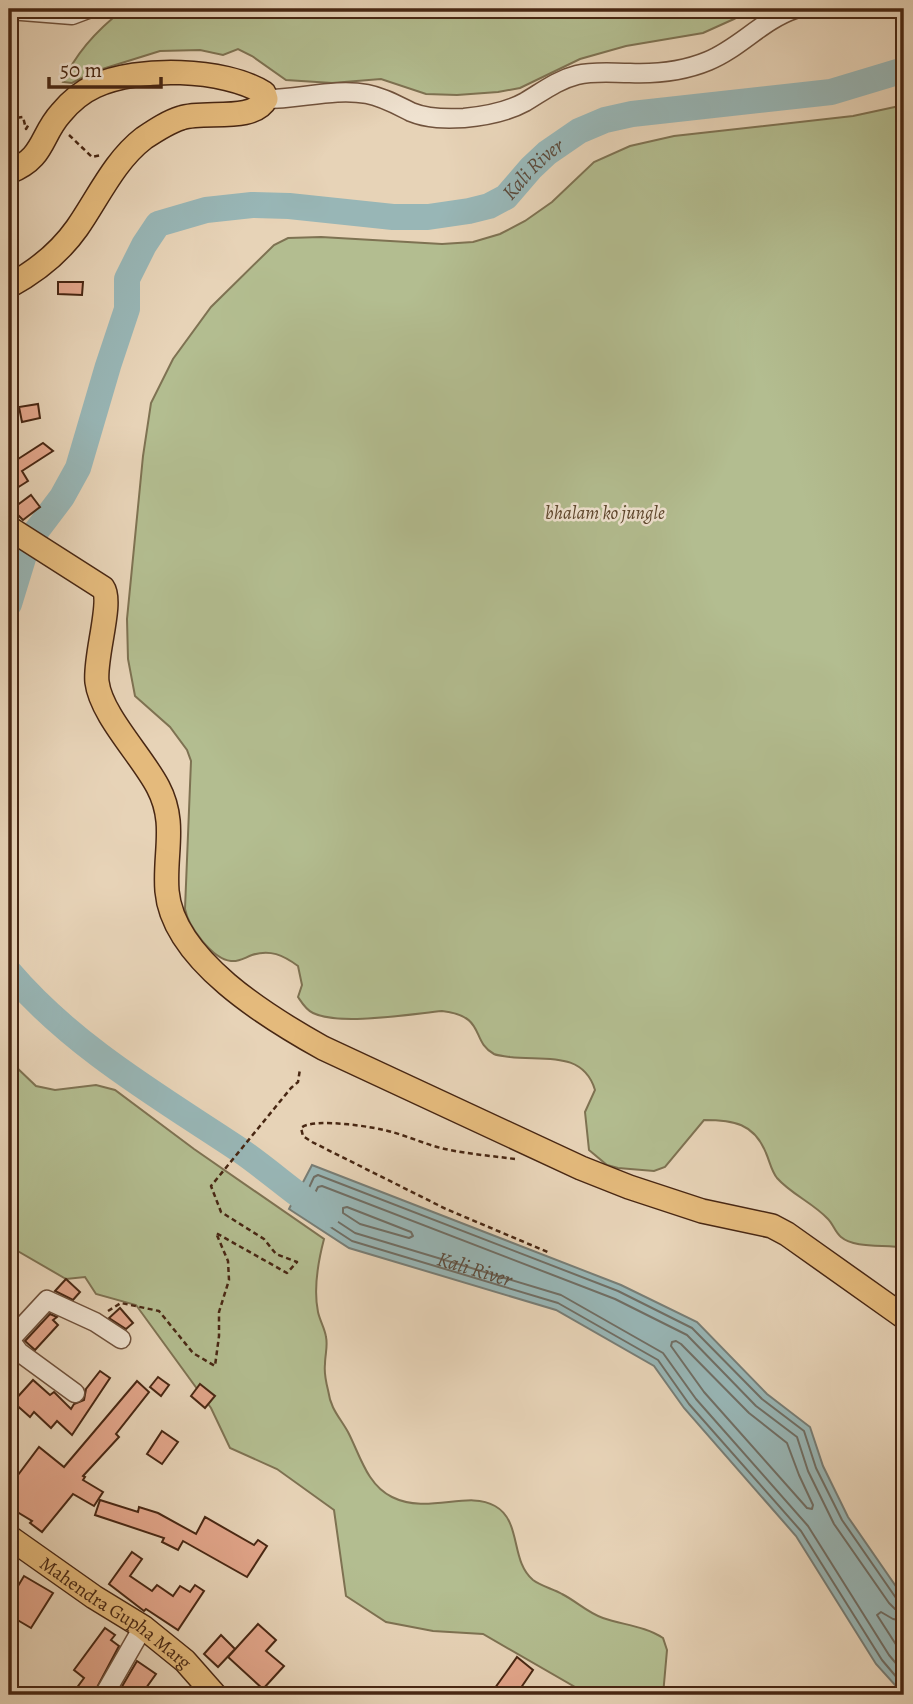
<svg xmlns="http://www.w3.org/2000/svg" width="913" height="1704" viewBox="0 0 913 1704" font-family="Alegreya,serif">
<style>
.green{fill:#b3bd90;stroke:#7e7252;stroke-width:2}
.water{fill:#98b6b6;stroke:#787d75;stroke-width:2}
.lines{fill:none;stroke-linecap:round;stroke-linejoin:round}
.shore{stroke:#706e64;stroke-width:2}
.river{stroke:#98b6b6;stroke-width:26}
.building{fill:#e3a68b;stroke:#482713;stroke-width:2}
.minor-casing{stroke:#70523c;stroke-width:21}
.major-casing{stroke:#482713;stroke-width:26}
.path{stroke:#482713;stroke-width:2.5;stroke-dasharray:5 3.5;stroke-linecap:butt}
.minor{stroke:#efe2d0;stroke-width:18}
.major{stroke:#e4ba7c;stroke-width:23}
.labels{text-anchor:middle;stroke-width:5;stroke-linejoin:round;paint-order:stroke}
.park-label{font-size:19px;font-style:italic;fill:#5d452c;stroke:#efe2d0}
.street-label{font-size:19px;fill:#482713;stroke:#efe2d0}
.water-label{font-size:21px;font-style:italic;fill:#5c4b3c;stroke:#efe2d0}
</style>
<rect width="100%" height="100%" fill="#e7d3b7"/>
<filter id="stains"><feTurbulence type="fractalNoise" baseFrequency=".00286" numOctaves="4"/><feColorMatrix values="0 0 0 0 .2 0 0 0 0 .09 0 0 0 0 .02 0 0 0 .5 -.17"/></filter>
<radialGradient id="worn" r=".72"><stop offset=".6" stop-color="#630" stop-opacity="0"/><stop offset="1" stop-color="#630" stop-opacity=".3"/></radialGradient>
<g class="green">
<path d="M124 9H313L360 18 385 16 408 9H752L734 19 703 33 626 46 580 59 520 88 498 92 457 95 426 94 381 79 332 83 286 80 252 56 238 49 223 55 200 50 160 51 96 71 72 83 63 82C76 52 98 29 124 9Z"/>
<path d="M904 105V1248C887 1244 855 1249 841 1237 835 1232 833 1224 828 1219 813 1203 791 1194 777 1178 771 1170 770 1162 766 1153 754 1123 733 1120 704 1120L665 1167 654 1171 618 1168 607 1165 589 1150 585 1112 595 1090C583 1050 542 1061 510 1057 506 1056 498 1056 494 1054 470 1041 487 1016 442 1011 411 1014 339 1026 313 1013 306 1010 302 1003 298 997L302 985 298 966C283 955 270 949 252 955 244 958 239 962 231 961 212 959 188 926 185 909L191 761 187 750 170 727 135 696 128 659 127 619 143 456 151 403 173 359 211 307 274 245 288 238 321 237 442 244 473 242 500 234 525 221 552 202 594 162 630 146 674 136 853 116Z"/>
<path d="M9 1027 14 1065 36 1086 55 1090 96 1085 115 1090 194 1149 324 1239C318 1262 313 1288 318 1312 320 1321 325 1329 326 1337 328 1346 325 1355 325 1364 324 1372 326 1382 328 1390 331 1410 339 1416 348 1432 360 1455 367 1485 392 1497 428 1515 468 1490 495 1506 522 1521 510 1561 533 1580 541 1586 553 1589 562 1594 576 1601 588 1613 603 1618 623 1625 645 1626 663 1638L667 1650 663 1695H589L483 1634 433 1631 386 1622 346 1596 334 1510 277 1469 230 1448 211 1408 136 1305 96 1294 85 1277 66 1279 9 1246Z"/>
</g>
<path class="water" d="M312 1165 621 1285 697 1322 767 1394 810 1427 823 1466 848 1517 904 1598V1695L876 1664 796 1536 684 1408 654 1366 556 1310 349 1248 289 1209Z"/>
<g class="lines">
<g class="shore">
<path d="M347 1207 411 1232 413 1236 409 1238 360 1224 343 1213V1208Z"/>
<path d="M676 1341 681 1344 749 1413 787 1443 799 1475 813 1505 812 1509 807 1508 704 1392 671 1346 672 1342Z"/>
<path d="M904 1601 896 1598 842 1520 816 1468 804 1431 762 1399 692 1328 618 1291 318 1175 314 1177 300 1207 352 1241 558 1303 658 1360 689 1404 801 1531 882 1660 904 1686"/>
<path id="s1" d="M904 1610 895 1609 889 1603 834 1524 808 1471 797 1437 756 1406 687 1335 615 1299 322 1186 318 1187 311 1201V1204L355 1233 561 1295 663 1353 696 1399 808 1526 889 1655 904 1673"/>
<path d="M904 1621 893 1619 881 1612 877 1615 904 1657"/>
</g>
<g class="river">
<path id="s2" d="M9 604 28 542 62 497 78 468 108 366 127 309V279L144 245 158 224 206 210 252 205 289 206 393 217H428L469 211 489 206 506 197 531 168 547 153 579 131 605 120 632 114 831 92 904 70"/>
<path d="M9 972C73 1047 160 1097 241 1151 270 1171 297 1196 327 1215"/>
</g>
</g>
<g class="building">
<path d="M58 282H83L82 295 58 294Z"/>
<path d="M38 404 40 418 22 422 19 407Z"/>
<path d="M43 443 53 451 22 471 28 481 17 488 11 479 9 480V452L15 461Z"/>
<path d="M31 495 40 507 23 520 12 509Z"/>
<path d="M66 1279 80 1292 73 1300 55 1291Z"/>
<path d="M120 1308 133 1323 126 1329 109 1318Z"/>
<path d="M50 1314 57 1317 53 1320 58 1325 35 1350 25 1341Z"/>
<path d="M100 1371 110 1378 72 1435 57 1421 51 1428 34 1412 30 1417 13 1402 33 1380 50 1395 54 1392 71 1409 74 1404 84 1400 86 1389Z"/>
<path d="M158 1377 169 1385 161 1396 150 1387Z"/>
<path d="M137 1381 149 1392 116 1434 119 1437 83 1476 85 1477 83 1480 103 1492 94 1506 73 1494 42 1532 30 1523 32 1521 9 1507V1487L39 1447 64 1467Z"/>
<path d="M200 1384 215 1396 205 1408 191 1396Z"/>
<path d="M162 1431 178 1442 162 1464 147 1454Z"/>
<path d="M100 1500 138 1512 139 1507 158 1513 196 1534 205 1517 254 1545 258 1540 267 1546 247 1577 183 1541 178 1550 162 1542 164 1538 95 1515Z"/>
<path d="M132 1552 142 1559 130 1576 152 1591 157 1585 173 1596 180 1586 190 1592 195 1585 204 1591 178 1630 146 1609 144 1611 109 1584Z"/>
<path d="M24 1576 53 1593 31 1628 9 1615V1601Z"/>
<path d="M258 1624 276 1640 266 1651 284 1666 263 1689 228 1657Z"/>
<path d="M105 1628 115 1635 111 1640 119 1646 93 1695H86L76 1689 84 1678 74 1670Z"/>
<path d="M221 1635 235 1649 218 1667 204 1654Z"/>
<path d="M517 1657 533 1670 516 1695H490Z"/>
<path d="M137 1661 156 1674 141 1695H117Z"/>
</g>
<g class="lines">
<g class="minor-casing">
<g id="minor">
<path d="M9 10 72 15 88 9"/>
<path d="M266 99C300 99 335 88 367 94 383 97 397 105 411 112 428 119 446 119 464 118 485 116 507 112 525 102 542 92 557 80 577 75 594 71 612 73 630 73 656 74 684 71 708 61 740 48 762 20 795 9"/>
<path d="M10 1340 47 1300 95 1322 121 1339"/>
<path d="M9 1342 10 1340 19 1352 75 1393"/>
<path d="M104 1695 143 1627"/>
</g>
</g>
<g class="major-casing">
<g id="major">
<path d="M9 172C45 158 40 136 61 113 70 102 82 92 95 86 138 66 224 68 264 93L266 99C253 123 205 110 181 118 168 122 156 130 144 138 114 161 98 198 77 228 60 252 35 272 9 286"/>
<path d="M9 528 103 588C113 602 94 658 97 682 101 715 142 756 158 787 177 823 164 853 167 891 173 960 269 1018 323 1048L581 1168 629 1187 702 1211 772 1226 787 1234 904 1317"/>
<path id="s3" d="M9 1537 94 1597 143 1627 185 1661 215 1695"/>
</g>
</g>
<g class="path">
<path d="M9 119 23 117 26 129 29 124"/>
<path d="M69 135 92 157 102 155"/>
<path d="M9 224 11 240 9 250"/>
<path d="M515 1159C492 1156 468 1154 445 1149 427 1145 410 1137 392 1132 376 1127 313 1117 301 1128L303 1136 312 1142 446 1209 550 1253"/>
<path d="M108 1311 121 1303 159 1311 193 1353 215 1366 219 1336V1312L229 1280 228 1261 216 1233 287 1273 297 1262 276 1254 264 1239 221 1212 211 1186 291 1088 298 1082 300 1069"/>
</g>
<use href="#minor" class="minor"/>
<use href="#major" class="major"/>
</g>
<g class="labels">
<g class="park-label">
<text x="605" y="519">bhalam ko jungle</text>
</g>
<g class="street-label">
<text dy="7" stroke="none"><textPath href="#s3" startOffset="131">Mahendra Gupha Marg</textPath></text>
</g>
<g class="water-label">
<text dy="7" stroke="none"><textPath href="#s2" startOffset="807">Kali River</textPath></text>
<text dy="7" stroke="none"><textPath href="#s1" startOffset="954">Kali River</textPath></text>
</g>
</g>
<rect width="913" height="1704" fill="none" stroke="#e7d3b7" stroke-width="35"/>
<rect x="10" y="10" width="892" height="1683" fill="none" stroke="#482713" stroke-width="3.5"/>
<rect x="18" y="18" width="878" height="1669" fill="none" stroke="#482713" stroke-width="2"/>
<path d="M49 77v10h112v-10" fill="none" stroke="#482713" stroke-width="3.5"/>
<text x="60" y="77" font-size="21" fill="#482713" stroke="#efe2d0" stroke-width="5" paint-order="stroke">50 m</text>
<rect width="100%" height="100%" filter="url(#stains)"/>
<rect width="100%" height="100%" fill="url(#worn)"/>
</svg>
